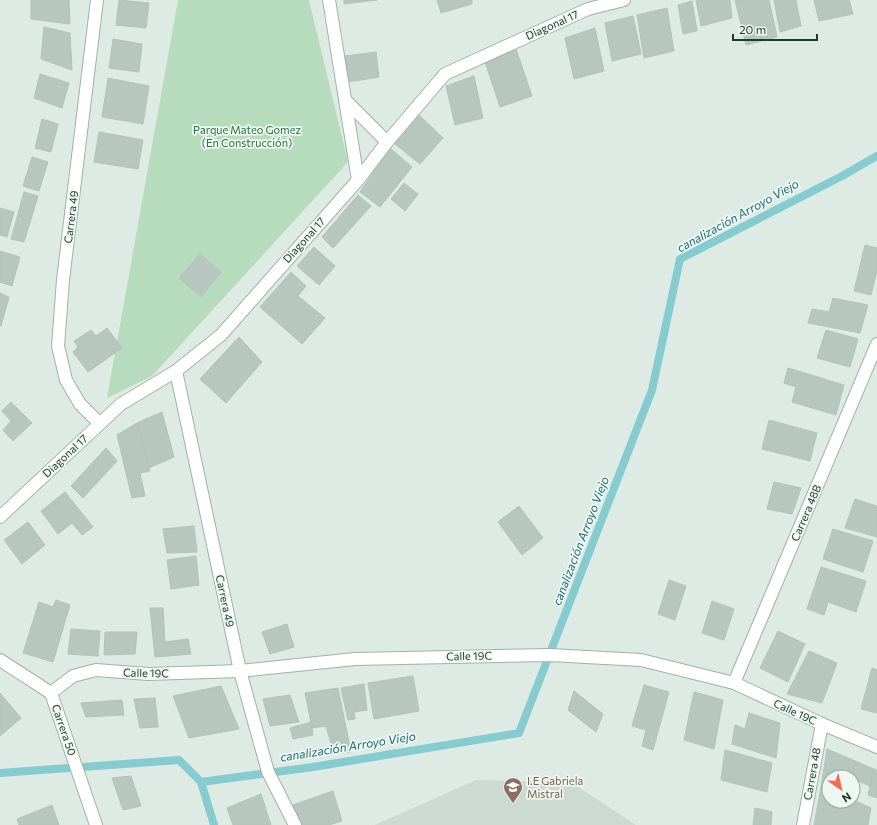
<svg xmlns="http://www.w3.org/2000/svg" width="877" height="825" viewBox="0 0 877 825" font-family="Commissioner,sans-serif">
<style>
.built{fill:#ccdad2}
.green{fill:#b6dcbd}
.lines{fill:none;stroke-linecap:round;stroke-linejoin:round}
.stream{stroke:#85cbd0;stroke-width:8}
.building{fill:#b7c7bf;stroke:#b1c3ba}
.minor-casing{stroke:#a1b2aa;stroke-width:14}
.minor{stroke:#fff;stroke-width:12}
.labels{text-anchor:middle;stroke-width:3.5;stroke-linejoin:round;paint-order:stroke}
.street-label{font-size:11px;fill:#1f3a30;stroke:#eef7f2}
.park-label{font-size:11px;fill:#2a703f;stroke:#eef7f2}
.education-label{font-size:11px;fill:#785e54;stroke:#eef7f2;text-anchor:start}
.water-label{font-size:12px;font-style:italic;fill:#1a6d75;stroke:#eef7f2}
</style>
<rect width="100%" height="100%" fill="#deeae4"/>
<path class="built" d="M476 780 571 782 636 825H375Z"/>
<path class="green" d="M178 0H309L348 162 152 376 107 398Z"/>
<g class="lines">
<g class="stream">
<path d="M0 773 179 760 201 782 214 825"/>
<path d="M201 782 313 767 519 733 652 390 680 259 842 176 877 156"/>
</g>
</g>
<g class="building">
<path d="M31 0H69L70 24 31 19Z"/>
<path d="M119 0 149 3 146 28 116 25Z"/>
<path d="M344 0H377L344 4Z"/>
<path d="M437 0H472V4L441 13Z"/>
<path d="M696 0H730L732 18 701 26Z"/>
<path d="M735 0H769L777 37 746 45Z"/>
<path d="M774 0H796L801 26 780 32Z"/>
<path d="M814 0H849L853 14 819 21Z"/>
<path d="M692 1 697 31 683 34 678 5Z"/>
<path d="M667 8 674 51 644 58 637 15Z"/>
<path d="M633 16 641 54 612 61 605 23Z"/>
<path d="M44 27 70 33 72 70 41 59Z"/>
<path d="M595 28 604 71 574 79 565 38Z"/>
<path d="M113 39 142 44 139 72 109 68Z"/>
<path d="M516 49 532 96 500 107 485 62Z"/>
<path d="M376 52 379 77 348 82 345 56Z"/>
<path d="M40 74 69 83 62 108 34 98Z"/>
<path d="M474 76 483 118 455 125 446 86Z"/>
<path d="M108 78 149 86 143 124 102 117Z"/>
<path d="M419 115 443 138 420 164 395 144Z"/>
<path d="M42 119 58 124 51 152 35 148Z"/>
<path d="M99 132 143 140 138 169 94 162Z"/>
<path d="M390 148 412 167 380 207 360 192Z"/>
<path d="M32 157 48 162 39 191 23 186Z"/>
<path d="M404 183 418 194 405 211 391 199Z"/>
<path d="M24 192 38 196 24 242 11 239Z"/>
<path d="M358 195 371 206 333 248 322 237Z"/>
<path d="M0 208 14 212 7 237 0 235Z"/>
<path d="M865 245 877 248V271L871 295 854 291Z"/>
<path d="M314 247 335 266 319 285 297 266Z"/>
<path d="M0 251 20 257 12 286 0 282Z"/>
<path d="M200 254 221 272 201 297 179 278Z"/>
<path d="M291 272 306 286 298 296 325 318 302 344 260 307Z"/>
<path d="M0 293 9 297 1 326H0Z"/>
<path d="M833 298 868 305 860 333 808 323 812 309 829 312Z"/>
<path d="M107 328 122 348 88 372 73 352 78 347 74 341 91 330 96 336Z"/>
<path d="M826 330 858 339 850 367 817 358Z"/>
<path d="M239 337 262 362 226 403 200 379Z"/>
<path d="M788 368 844 385 836 415 792 402 796 387 784 383Z"/>
<path d="M11 402 32 423 13 441 3 430 11 421 2 411Z"/>
<path d="M162 412 174 457 149 468 137 423Z"/>
<path d="M769 420 817 433 810 461 762 449Z"/>
<path d="M137 423 150 471 140 473 145 496 132 498 117 435Z"/>
<path d="M106 448 117 461 83 498 71 486Z"/>
<path d="M774 482 801 488 792 514 767 509Z"/>
<path d="M65 492 93 527 82 535 72 523 58 534 41 511Z"/>
<path d="M855 499 877 506V537L845 528Z"/>
<path d="M519 506 543 538 522 555 498 522Z"/>
<path d="M28 522 45 545 22 564 4 540Z"/>
<path d="M194 526 197 552 167 553 163 529Z"/>
<path d="M833 529 873 541 863 572 823 559Z"/>
<path d="M196 556 199 585 171 589 167 560Z"/>
<path d="M821 567 866 581 856 612 828 602 824 615 807 609Z"/>
<path d="M669 580 686 586 675 620 658 614Z"/>
<path d="M56 600 70 605 53 662 23 653 39 602 53 607Z"/>
<path d="M712 601 734 609 724 640 702 633Z"/>
<path d="M150 608H163L165 642 188 639 191 654 155 657Z"/>
<path d="M287 624 294 647 270 654 262 632Z"/>
<path d="M71 629 100 631 98 656 68 654Z"/>
<path d="M778 631 805 644 788 682 760 668Z"/>
<path d="M105 632H137L135 654 104 655Z"/>
<path d="M809 651 837 663 822 703 787 694Z"/>
<path d="M872 668 877 670V713L861 709Z"/>
<path d="M413 676 419 711 374 719 368 683Z"/>
<path d="M364 684 367 710 354 712 355 719 348 720 341 688Z"/>
<path d="M644 685 669 692 653 750 642 746 646 730 632 726Z"/>
<path d="M221 686 239 729 189 738 173 696Z"/>
<path d="M338 688 351 752 334 754 326 726 312 728 305 693Z"/>
<path d="M574 691 603 714 596 732 568 710Z"/>
<path d="M694 692 723 700 714 749 684 740Z"/>
<path d="M0 693 21 718 0 736Z"/>
<path d="M290 695 299 722 270 726 263 699Z"/>
<path d="M155 698 158 727 140 728 134 699Z"/>
<path d="M122 700 124 715 86 717 81 703Z"/>
<path d="M749 713 780 723 776 758 732 744 735 725 745 729Z"/>
<path d="M311 722 313 735 293 739 290 728Z"/>
<path d="M827 749 874 769 870 786 858 781 853 798V777H829V790L821 787Z"/>
<path d="M725 750 772 763 767 792 721 780Z"/>
<path d="M874 769 877 770V798L868 795Z"/>
<path d="M131 776 141 806 123 810 112 778Z"/>
<path d="M821 787 829 790V801L853 800 871 808 868 825H814Z"/>
<path d="M333 791 342 821 329 825H299L293 805Z"/>
<path d="M261 794 271 825H233L227 808Z"/>
<path d="M52 805 59 825H19L17 819Z"/>
<path d="M755 808 772 812 771 825H753Z"/>
</g>
<g class="lines">
<g class="minor-casing">
<g id="minor">
<path d="M97 0 63 280 58 346 66 380 80 404 99 423"/>
<path d="M329 0 358 180"/>
<path d="M345 100 387 142"/>
<path d="M176 371 240 671 268 772 295 825"/>
<path d="M0 517 121 404 176 371 221 335 358 180 387 142 445 74 588 9 624 0"/>
<path d="M0 660 51 693 96 825"/>
<path d="M734 683 877 344"/>
<path d="M51 693 73 676 96 670 148 674 240 671 355 659 550 655 641 660 734 683 822 724 877 747"/>
<path d="M803 825 822 724"/>
</g>
</g>
<use href="#minor" class="minor"/>
</g>
<defs>
<g id="school-pin" transform="scale(1)"><path d="M0 17L-7.5 6A9.5 9.5 0 1 1 7.5 6Z" fill="#8d6e63" stroke="#eef7f2"/><path d="M0-5L7-2L0 1L-7-2ZM-4 1L0 2.5L4 1V4Q0 6-4 4Z" fill="#fff"/></g>
</defs>
<g fill-rule="evenodd">
<use href="#school-pin" x="513" y="787"/>
</g>
<g class="labels">
<g class="street-label">
<text transform="translate(552 25) rotate(-24)" y="4">Diagonal 17</text>
<text transform="translate(71 217) rotate(-83)" y="4">Carrera 49</text>
<text transform="translate(304 240) rotate(-48)" y="4">Diagonal 17</text>
<text transform="translate(65 456) rotate(-43)" y="4">Diagonal 17</text>
<text transform="translate(806 513) rotate(-67)" y="4">Carrera 48B</text>
<text transform="translate(225 601) rotate(78)" y="4">Carrera 49</text>
<text transform="translate(469 656) rotate(-1)" y="4">Calle 19C</text>
<text transform="translate(146 673) rotate(1)" y="4">Calle 19C</text>
<text transform="translate(795 712) rotate(25)" y="4">Calle 19C</text>
<text transform="translate(64 730) rotate(71)" y="4">Carrera 50</text>
<text transform="translate(812 774) rotate(-80)" y="4">Carrera 48</text>
</g>
<g class="park-label">
<text x="247" y="134">Parque Mateo Gomez<tspan x="247" dy="13">(En Construcción)</tspan></text>
</g>
<g class="education-label">
<text x="527" y="785">I.E Gabriela<tspan x="527" dy="13">Mistral</tspan></text>
</g>
<g class="water-label">
<text transform="translate(738 216) rotate(-29)" y="4">canalización Arroyo Viejo</text>
<text transform="translate(581 541) rotate(-69)" y="4">canalización Arroyo Viejo</text>
<text transform="translate(348 747) rotate(-9)" y="4">canalización Arroyo Viejo</text>
</g>
</g>
<g transform="translate(841 789) rotate(146)"><circle r="19" fill="#eef7f2" stroke="#9baba4"/>
<path d="M0-3L7 15L0 10L-7 15Z" fill="#f36d53"/>
<text y="-6" font-size="11" font-weight="bold" text-anchor="middle" fill="#1f3a30">N</text>
</g>
<path d="M733 34v6h84v-6" fill="none" stroke="#1f3a30" stroke-width="2"/>
<text x="739" y="34" font-size="12" fill="#1f3a30" stroke="#eef7f2" stroke-width="3" paint-order="stroke">20 m</text>
</svg>
